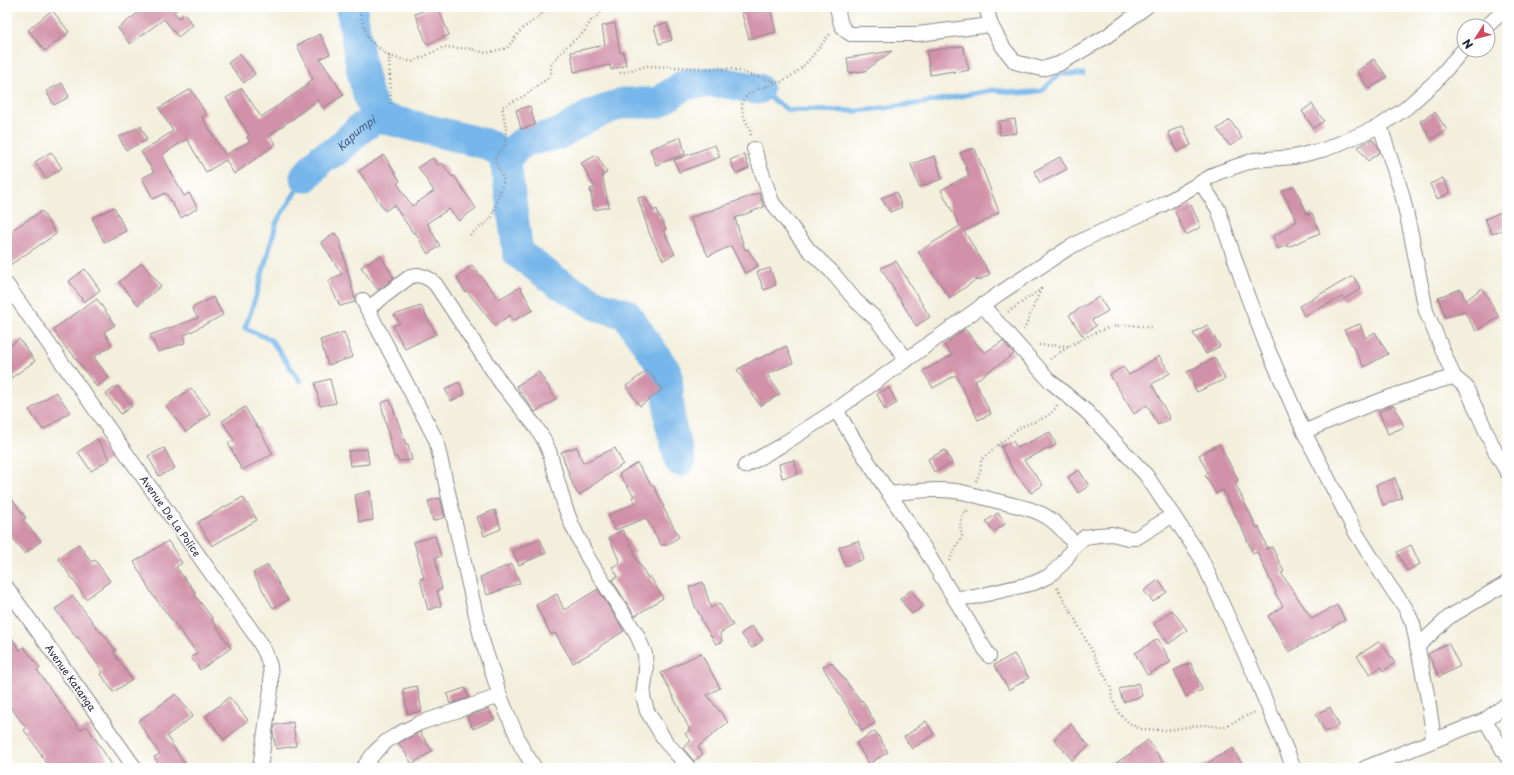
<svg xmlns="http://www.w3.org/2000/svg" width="1514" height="775" viewBox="0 0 1514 775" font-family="'Playpen Sans',sans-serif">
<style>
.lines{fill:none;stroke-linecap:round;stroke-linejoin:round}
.stream{stroke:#76b6ea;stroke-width:5}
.river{stroke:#76b6ea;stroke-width:31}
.building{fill:#d191a8}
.street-casing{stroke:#8a888c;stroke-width:16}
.path{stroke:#8a888c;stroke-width:2.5;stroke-dasharray:1 3;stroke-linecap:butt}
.street{stroke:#fff;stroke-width:14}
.labels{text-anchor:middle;stroke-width:3;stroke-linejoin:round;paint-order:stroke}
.street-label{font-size:10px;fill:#22223b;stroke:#fff}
.water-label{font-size:11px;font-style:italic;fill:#445d81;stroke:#fff}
</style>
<rect width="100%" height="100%" fill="#fff"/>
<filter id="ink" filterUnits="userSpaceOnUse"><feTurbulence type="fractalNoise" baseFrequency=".025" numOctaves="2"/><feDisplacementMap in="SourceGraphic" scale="8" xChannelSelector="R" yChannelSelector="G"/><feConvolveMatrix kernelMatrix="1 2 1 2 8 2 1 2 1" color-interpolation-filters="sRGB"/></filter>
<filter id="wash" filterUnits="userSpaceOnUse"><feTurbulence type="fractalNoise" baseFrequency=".012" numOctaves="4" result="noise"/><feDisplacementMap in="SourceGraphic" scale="16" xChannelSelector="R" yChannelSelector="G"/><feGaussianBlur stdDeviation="0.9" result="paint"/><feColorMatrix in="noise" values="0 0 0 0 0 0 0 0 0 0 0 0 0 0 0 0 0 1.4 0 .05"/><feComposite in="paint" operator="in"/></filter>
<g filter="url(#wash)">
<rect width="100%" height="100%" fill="#f3efdc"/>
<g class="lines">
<g class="stream">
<path d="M758 89 788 110 858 111 923 103 992 90 1021 93 1041 91 1060 74H1083"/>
<path d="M300 381 271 340 245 328 256 296 277 221 305 177"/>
</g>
<g class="river">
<path d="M377 117 490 145 505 157 525 141 559 134 589 116 623 103H657L686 84 721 82 758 89"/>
<path d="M505 157 518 253 555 281 599 306 626 314 667 373 670 423 680 461"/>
<path id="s1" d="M305 177 322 158 338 150 357 131 377 117C362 88 359 51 353 18L352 7"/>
</g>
</g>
<g id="blocks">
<g class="building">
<path d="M146 7H180L174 12 179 18 184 14 193 25 178 37 164 19 130 44 118 28Z"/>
<path d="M433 7H438L449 35 427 44 415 14Z"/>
<path d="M740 7H770L776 32 749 39Z"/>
<path d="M52 10 69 32 45 51 28 30Z"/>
<path d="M615 23 620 53 623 52 626 65 611 70 610 65 574 72 571 52 605 45 602 26Z"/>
<path d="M667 23 672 40 659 44 654 26Z"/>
<path d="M320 34 330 54 320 59 344 95 323 108 318 100 269 136 276 144 234 174 226 160 206 172 187 139 162 155 184 196 189 193 198 208 181 218 166 193 153 199 142 178 154 172 141 152 173 131 159 108 191 89 206 114 202 117 225 155 250 141 247 137 249 135 226 98 242 88 261 117 308 85 307 83 313 79 297 45Z"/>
<path d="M963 46 969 70 955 73 954 71 930 75 927 51Z"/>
<path d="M892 51 865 71 849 73 847 58Z"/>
<path d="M240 54 255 74 244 83 228 63Z"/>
<path d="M1374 59 1387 77 1369 89 1357 71Z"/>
<path d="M62 83 69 97 54 105 46 91Z"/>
<path d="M1312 104 1324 121 1313 128 1302 111Z"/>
<path d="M530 106 535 125 521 129 516 110Z"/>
<path d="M1435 112 1447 130 1431 139 1420 121Z"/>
<path d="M1015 119 1017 133 1000 135 999 121Z"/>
<path d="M1230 120 1242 138 1230 146 1217 129Z"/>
<path d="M141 126 147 140 126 150 119 137Z"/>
<path d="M1183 126 1191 145 1177 152 1168 132Z"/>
<path d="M681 137 685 154 656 165 650 149Z"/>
<path d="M1372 139 1378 146 1380 152 1368 161 1358 147Z"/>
<path d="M715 145 720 157 679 172 674 160Z"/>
<path d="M970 149H975L999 212 990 217 991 218 964 231 990 274 978 281 977 279 950 298 918 252 960 226 941 190 969 175 960 153Z"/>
<path d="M51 152 62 168 46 179 35 162Z"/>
<path d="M744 154 749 168 736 174 730 160Z"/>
<path d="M384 155 400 181 397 183 412 206 434 191 418 167 433 158 438 165 442 163 452 177 454 176 476 208 459 221 449 209 427 223 440 246 428 254 415 232 413 233 394 205 385 211 359 171Z"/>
<path d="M597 155 607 173 602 175 609 207 594 210 590 189 595 188 581 163Z"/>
<path d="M935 156 942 179 919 187 911 164Z"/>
<path d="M1060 157 1067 169 1040 183 1034 171Z"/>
<path d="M1443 178 1450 193 1437 199 1430 184Z"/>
<path d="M1294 186 1308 215 1312 213 1320 233 1288 247 1287 245 1278 249 1273 237 1297 221 1282 191Z"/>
<path d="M896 192 902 207 890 212 881 198Z"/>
<path d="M759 193 764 207 735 218 745 250 748 249 758 266 745 273 731 246 708 256 690 218Z"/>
<path d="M645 196 653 211 657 209 659 217H661L666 230H663L675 254 663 260 650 235 638 198Z"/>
<path d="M1191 205 1201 227 1186 235 1175 212Z"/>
<path d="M114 207 126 231 104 242 92 218Z"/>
<path d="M42 211 56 234 7 267V233Z"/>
<path d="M1501 212 1507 228 1492 234 1485 219Z"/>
<path d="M335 233 340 241 355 299V302L340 306 328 281 342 274 321 242Z"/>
<path d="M380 255 394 278 378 290 361 267Z"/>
<path d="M896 261 930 317 916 326 881 268Z"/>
<path d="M142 263 161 286 138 305 119 282Z"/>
<path d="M472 265 499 299 520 287 533 310 513 321 510 315 495 326 467 291 465 292 457 278Z"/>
<path d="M770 268 776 285 764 290 757 272Z"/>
<path d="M85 269 100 290 84 302 69 281Z"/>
<path d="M1353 276 1361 289 1344 299 1342 297 1304 316 1299 306Z"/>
<path d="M1482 288 1499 317 1476 331 1464 311 1445 317 1438 297 1461 289 1465 301Z"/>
<path d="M213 297 223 315 183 336 185 343 158 352 150 335 198 318 192 308Z"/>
<path d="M1099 297 1108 311 1092 320 1096 326 1082 335 1069 315Z"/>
<path d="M97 299 115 325 104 332 112 345 94 357 109 378 97 387 70 351H68L53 329Z"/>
<path d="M421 306 436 334 405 349 393 326 400 323 394 315Z"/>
<path d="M1360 324 1365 338 1375 332 1388 354 1364 367 1344 330Z"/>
<path d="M1207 325 1220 346 1206 354 1193 333Z"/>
<path d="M965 329 984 353 1003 341 1014 354 975 381 991 414 978 420 956 375 933 388 923 371 952 355 944 345Z"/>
<path d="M344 332 353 357 328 365 320 340Z"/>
<path d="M19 339 35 361 7 381V348Z"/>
<path d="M786 346 793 363 767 374 780 394 760 406 737 370 757 358 758 359Z"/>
<path d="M1159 356 1170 373 1152 384 1170 419 1158 425 1147 405 1134 414 1110 375 1123 367 1129 375Z"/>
<path d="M1215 358 1225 379 1197 392 1187 372Z"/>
<path d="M648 370 662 390 640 406 626 386Z"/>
<path d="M539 372 556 399 535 412 516 386Z"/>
<path d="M330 379 336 403 320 406 315 383Z"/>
<path d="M459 382 465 394 451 401 445 389Z"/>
<path d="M117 386 132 406 121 414 106 394Z"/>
<path d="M191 388 211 414 186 432 166 406Z"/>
<path d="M889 388 897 403 885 410 877 394Z"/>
<path d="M56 392 70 412 43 430 29 410Z"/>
<path d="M390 400 406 444H408L412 460 398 461 397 457H394L381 403Z"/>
<path d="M1394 405 1404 427 1388 434 1379 412Z"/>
<path d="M245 407 257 427H258L273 454 242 470 228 443 234 440 222 421Z"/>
<path d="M1050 432 1056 445 1024 460 1043 485 1031 493 1013 470 1001 447 1013 441 1017 448Z"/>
<path d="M97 439 110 459 91 471 78 452Z"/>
<path d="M1219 444 1238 479 1235 483 1257 528 1259 527 1267 548 1265 549 1272 547 1284 572 1281 573 1312 619 1337 605 1345 620 1289 652 1268 616 1283 606 1275 593 1276 592 1257 552 1253 554 1246 537 1223 490 1216 494 1205 475 1208 473 1199 455Z"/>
<path d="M577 447 583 463 615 448 623 464 579 495 574 488 561 452Z"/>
<path d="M164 448 175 468 159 476 148 456Z"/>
<path d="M367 449 369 464 350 466 348 451Z"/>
<path d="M945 450 952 463 934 472 928 459Z"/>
<path d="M794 460 798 474 782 478 779 464Z"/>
<path d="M637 463 652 486 653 485 664 506 663 507 679 537 667 545H661L646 518 615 530 608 515 635 503 632 497 634 496 619 474Z"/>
<path d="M1079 470 1089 486 1078 493 1068 477Z"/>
<path d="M1395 478 1402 498 1383 505 1376 485Z"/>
<path d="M370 491 373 520 359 522 355 495Z"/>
<path d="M7 492 26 518 23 520 41 541 25 554 7 532Z"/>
<path d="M243 497 257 520 212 546 198 522Z"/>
<path d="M440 498 445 517 433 521 428 501Z"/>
<path d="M495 510 501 529 484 536 477 517Z"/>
<path d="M998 513 1005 524 993 532 986 521Z"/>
<path d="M622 530 635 552 633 553 648 578 650 576 663 598 635 616 612 580 618 576 612 567 620 563 609 537Z"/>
<path d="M435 536 441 556 435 558 442 589 437 590 441 606 428 610 420 579 424 578 414 542Z"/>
<path d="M540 539 546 553 519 565 513 551Z"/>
<path d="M168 541 182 563 176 567 196 593 194 594 213 619 212 620 231 648 200 670 191 657 197 653 152 594 134 562Z"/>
<path d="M858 541 864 559 845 566 839 547Z"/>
<path d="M79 544 91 562 95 560 110 581 86 599 58 558Z"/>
<path d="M1411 545 1420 564 1407 571 1397 552Z"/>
<path d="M512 564 520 583 487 595 480 577Z"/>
<path d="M268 565 288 600 273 608 253 573Z"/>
<path d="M1158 580 1167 592 1153 602 1144 591Z"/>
<path d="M703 582 711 608 719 603 733 625 720 633 722 642 716 644 701 620 702 619 695 606 689 587Z"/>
<path d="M598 589 624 631 600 646V648L573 663 555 633 551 635 536 605 557 594 564 610Z"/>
<path d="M911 590 923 606 912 614 900 599Z"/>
<path d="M73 596 101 633 102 632 116 651 113 652 132 680 113 692 101 674 103 672 78 637 77 638 55 609Z"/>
<path d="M1172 610 1187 630 1169 644 1154 624Z"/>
<path d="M752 626 763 640 752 648 741 634Z"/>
<path d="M7 631 20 650 24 647 40 668 37 670 80 730 87 726 114 768H49L41 755H42L24 730 26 728 7 702Z"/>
<path d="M1158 639 1171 662 1147 675 1135 653Z"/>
<path d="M1380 641 1395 663 1383 671 1381 667 1370 674 1357 656Z"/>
<path d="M1448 643 1460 666 1439 677 1428 654Z"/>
<path d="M701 653 720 688 707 695 728 722 698 747 703 754 694 761 683 748 691 741 685 734 690 730 661 673Z"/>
<path d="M1014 654 1029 678 1009 690 994 665Z"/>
<path d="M831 662 861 701 862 700 875 723 862 731 823 667Z"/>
<path d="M1191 663 1202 690 1186 697 1174 670Z"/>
<path d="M1138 683 1142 696 1123 702 1119 689Z"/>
<path d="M417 686 422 711 408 714 403 689Z"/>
<path d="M465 688 469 698 450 704 447 694Z"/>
<path d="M176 694 193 716 167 736 187 768H161L154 757 160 754 138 721Z"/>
<path d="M229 697 248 720 224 740 206 716Z"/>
<path d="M1330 707 1339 725 1325 732 1316 714Z"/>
<path d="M489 709 494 720 473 729 467 716Z"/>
<path d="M926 721 934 734 912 749 904 737Z"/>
<path d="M293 722 296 746 276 749 273 733 275 725Z"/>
<path d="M1071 724 1089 746 1072 760 1054 739Z"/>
<path d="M875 731 888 752 869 764 856 743Z"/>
<path d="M420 732 432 751 412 764 399 743Z"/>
<path d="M1148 740 1167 768H1108L1133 752V751Z"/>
<path d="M1233 748 1244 768H1199Z"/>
</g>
</g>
</g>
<g filter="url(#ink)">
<use href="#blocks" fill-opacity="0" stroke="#8a888c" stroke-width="1"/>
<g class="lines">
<g class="street-casing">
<g id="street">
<path d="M837 7C840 19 839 29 851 34H918L991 25"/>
<path d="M986 7 991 25 1003 47 1015 62 1042 69 1059 64 1107 36 1146 7"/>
<path d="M1487 26 1507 8"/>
<path d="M1380 126 1402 194 1411 234 1426 311 1454 377"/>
<path d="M754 149 772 202 809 250 831 271 856 301 876 319 907 360"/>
<path d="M1201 183 1218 209 1247 295 1267 347 1304 432 1356 533 1390 587 1405 607 1413 624 1428 699 1434 740"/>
<path id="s2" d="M7 285 257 638 265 652 270 666 271 678V689L260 768"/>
<path d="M363 300 436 440 481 637 500 696 522 748 535 768"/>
<path d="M982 305 1050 381 1087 412 1146 475 1200 556 1252 669 1294 768"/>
<path d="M367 309 411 276 418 275 425 277 431 280 436 285 501 383 536 427 543 438 549 451 565 507 572 525 588 558 637 635 645 654 646 670 643 696 647 711 666 742 689 768"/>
<path d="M836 410 859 448 914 531 989 656"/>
<path d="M1304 432C1332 419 1360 408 1390 397 1411 390 1432 382 1454 377L1466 387 1495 451 1507 472"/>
<path d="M745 466 780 446 836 410 1000 293 1067 249 1087 238 1162 205 1217 173 1254 160 1294 157 1326 149 1380 126 1406 108 1435 82 1464 49"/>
<path d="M889 494C913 491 938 488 962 492 975 495 988 499 1001 502 1017 506 1036 509 1050 519 1060 526 1068 536 1075 545"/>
<path id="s3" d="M7 588 135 768"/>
<path d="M954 598 974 597 1034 583 1049 576 1063 563 1075 545 1085 537 1098 535 1112 534 1128 538H1136L1173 515"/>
<path d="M1417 647 1449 617 1507 583"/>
<path d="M1485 720 1507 757"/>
<path d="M363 768 375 752 387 741 400 733 420 723 500 696"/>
<path d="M1365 768 1485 720 1507 704"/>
</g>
</g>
<g class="path">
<path d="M361 7 359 10 368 39 389 56 391 104"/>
<path d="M389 56 412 62 444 47 472 49 486 53 507 48 521 30 551 7"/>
<path d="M620 73 647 66 732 69 779 83C805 70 812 55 830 34"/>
<path d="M751 135C750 127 742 116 742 108 741 91 765 87 777 83"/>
<path d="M470 235 491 219 504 180 494 159 505 145 506 128 502 107 524 96 551 76V64L566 47 583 33 591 21 600 14 602 7"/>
<path d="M1008 312 1041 289 1024 330"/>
<path d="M1039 345 1070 346"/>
<path d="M1050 359C1074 343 1099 326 1128 325 1136 325 1145 327 1153 328"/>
<path d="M976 481 981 468V460C991 452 1013 431 1023 426 1035 421 1051 418 1057 405"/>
<path d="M949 561 962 536 960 526 963 513 967 511V508"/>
<path d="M1057 588 1076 621 1111 688 1112 699 1119 713 1129 723 1140 729 1167 730 1202 725 1223 727 1255 712"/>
</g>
<use href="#street" class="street"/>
</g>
</g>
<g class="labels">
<g class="street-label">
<text dy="4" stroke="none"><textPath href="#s2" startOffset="283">Avenue De La Police</textPath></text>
<text dy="4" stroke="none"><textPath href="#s3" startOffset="110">Avenue Katanga</textPath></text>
</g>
<g class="water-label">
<text dy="4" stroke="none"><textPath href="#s1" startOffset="68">Kapumpi</textPath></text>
</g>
</g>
<rect width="1514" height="775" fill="none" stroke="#fff" stroke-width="24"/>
<g transform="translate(1476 38) rotate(234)"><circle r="19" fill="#ffffff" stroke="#a7a7b1"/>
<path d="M0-3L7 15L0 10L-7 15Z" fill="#d1495b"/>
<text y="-6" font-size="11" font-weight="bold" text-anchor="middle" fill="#22223b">N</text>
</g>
</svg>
